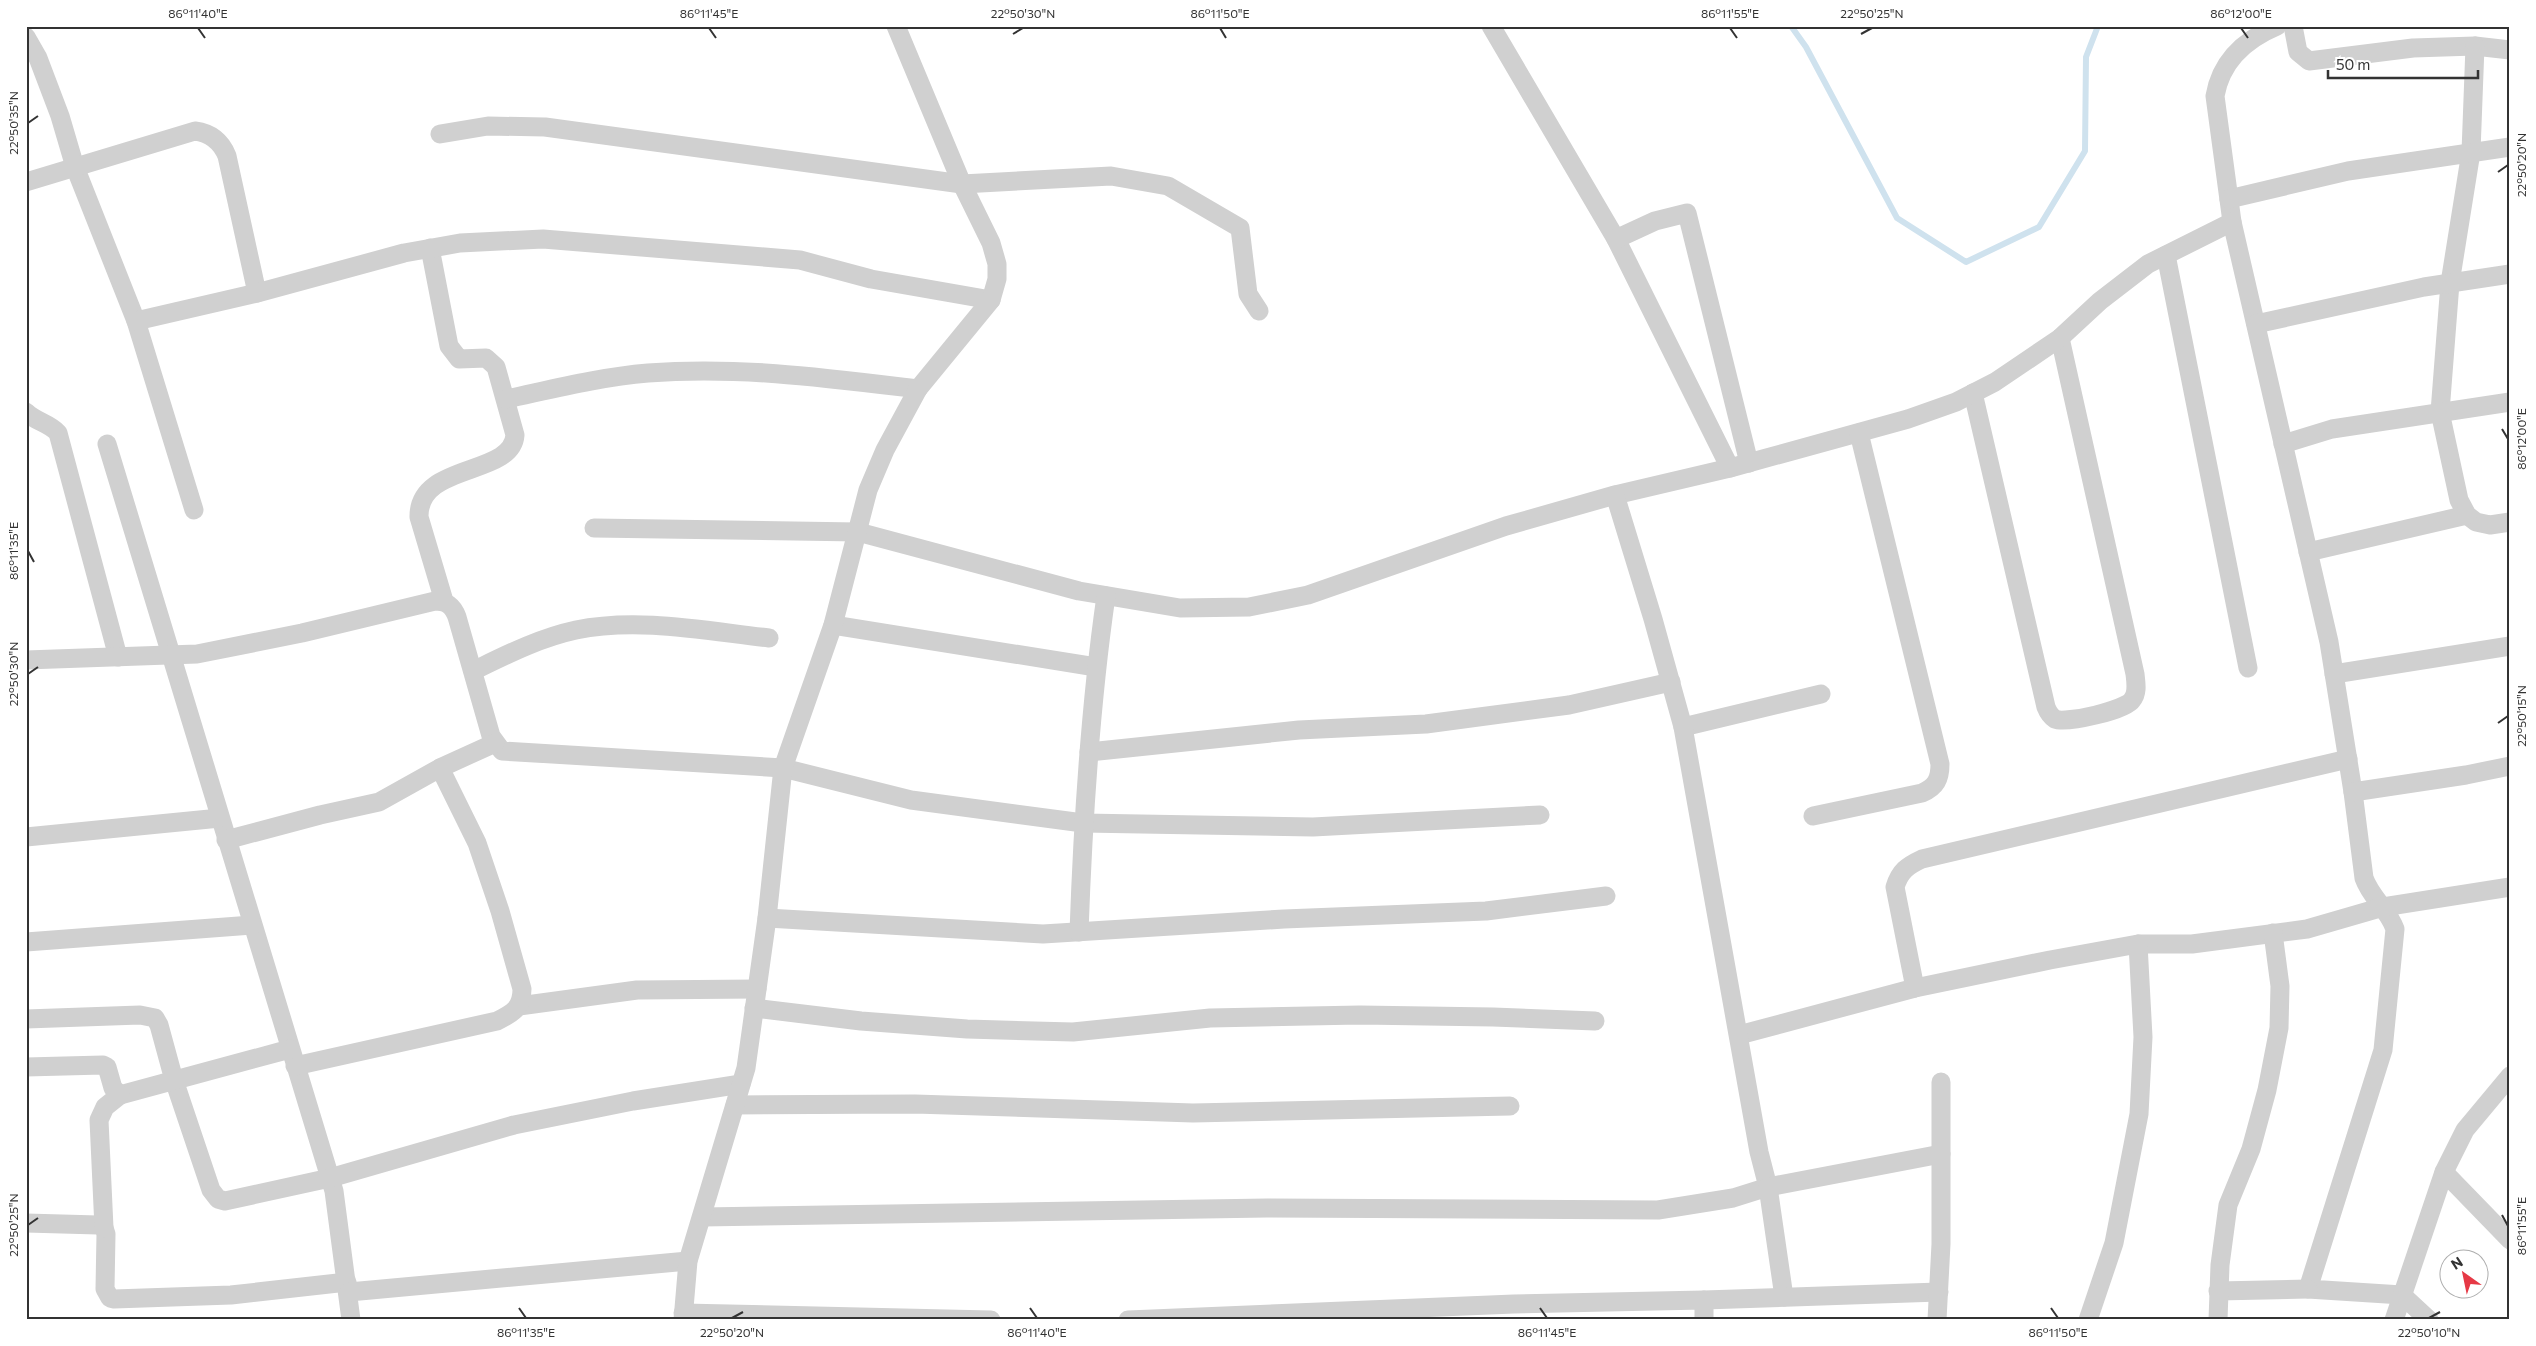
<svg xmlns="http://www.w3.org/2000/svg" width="2536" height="1346" viewBox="0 0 2536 1346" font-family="Commissioner,sans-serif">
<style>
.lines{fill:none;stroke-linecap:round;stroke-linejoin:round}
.stream{stroke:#cfe2ee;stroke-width:6}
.street{stroke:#d0d0d0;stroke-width:19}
.ticks{fill:none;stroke:#333;stroke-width:2}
.neatline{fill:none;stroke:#333;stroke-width:2}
.ticks-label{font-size:12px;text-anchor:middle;fill:#333}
</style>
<rect width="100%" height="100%" fill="#fff"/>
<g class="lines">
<path class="stream" d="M1791 26 1806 47 1897 218 1966 262 2039 227 2085 151 2086 57 2098 26"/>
<g class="street">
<path d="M1491 26 1616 239 1730 468"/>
<path d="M2277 26C2246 39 2221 61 2215 96L2232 222 2329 642 2353 792 2364 878C2371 898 2388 909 2395 929L2383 1050 2308 1289 2402 1295 2429 1320"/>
<path d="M2293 26 2298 52 2309 61 2413 48 2475 46 2510 50"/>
<path d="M26 37 38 58 60 116 75 167 136 321 194 510"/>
<path d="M2475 46 2471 152 2450 283 2440 412 2459 500 2467 515 2476 522 2490 525 2510 522"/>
<path d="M440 134 488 126 545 127 962 184 1111 176 1168 186 1240 228 1248 294 1259 311"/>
<path d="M26 182 195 131C210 133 221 141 227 156L257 293"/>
<path d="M2229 199 2348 171 2510 147"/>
<path d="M1616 239 1655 221 1687 213 1749 463"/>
<path d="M430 248 449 346 459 359 486 358 496 367 515 435C512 477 418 462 419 517L444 601"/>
<path d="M2166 255 2248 668"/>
<path d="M136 321 257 293 404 253 460 243 543 239 800 260 871 279 991 300"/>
<path d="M2256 324 2424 287 2510 274"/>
<path d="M1973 393 2046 707C2048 712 2050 716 2055 719 2066 724 2126 710 2132 700 2138 693 2136 683 2135 674L2060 338"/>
<path d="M506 399C553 389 600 377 648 373 739 366 828 378 918 389"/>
<path d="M26 412C36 422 49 423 58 433L118 657"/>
<path d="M107 444 334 1191 351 1320"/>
<path d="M2283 444 2332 429 2510 402"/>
<path d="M594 528 858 532 1079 591 1180 608 1249 607 1308 595 1506 526 1615 495 1730 468 1908 419 1956 402 1995 382 2060 338 2100 301 2148 264 2232 222"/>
<path d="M2308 552 2467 515"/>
<path d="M833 625 1096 667"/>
<path d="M26 660 197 654 302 633 435 601C447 601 453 606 457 617L491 736 502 751 783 768 911 800 1083 823 1313 827 1540 815"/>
<path d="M473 671C506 655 539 638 576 630 638 617 706 631 769 638"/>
<path d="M2334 674 2510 646"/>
<path d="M1683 727 1821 694"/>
<path d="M1089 752 1299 730 1426 724 1569 705 1671 682"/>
<path d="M2353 792 2466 775 2510 766"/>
<path d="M1813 816 1922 793C1936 787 1940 779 1940 764L1859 433"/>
<path d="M26 837 220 818"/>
<path d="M226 840 320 815 379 802 440 768 495 743"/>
<path d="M767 918 1043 934 1284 919 1486 911 1606 896"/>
<path d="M1079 932C1083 819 1090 707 1106 596"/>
<path d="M26 942 252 925"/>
<path d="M1915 988 1895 887C1900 871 1907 866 1922 859L2348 759"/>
<path d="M519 1006 637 990 757 989"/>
<path d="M754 1008 861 1021 967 1029 1073 1032 1210 1018 1360 1015 1493 1017 1595 1021"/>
<path d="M26 1019 140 1015 155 1018 159 1025 174 1080 211 1190 218 1199 225 1201 330 1178 514 1125 633 1101 741 1084"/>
<path d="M1739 1035 1915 988 2050 960 2138 944H2192L2307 929 2383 907 2510 887"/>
<path d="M295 1066 497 1021C513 1013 522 1008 522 989L500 911 477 843 440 768"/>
<path d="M26 1067 103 1065 107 1067 113 1088 120 1095 290 1049"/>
<path d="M735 1105 915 1104 1193 1113 1510 1106"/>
<path d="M2444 1172 2510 1240"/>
<path d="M702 1217 1267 1208 1658 1210 1733 1198 1768 1187 1759 1152 1683 727 1653 619 1615 495"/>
<path d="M26 1223 98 1225 104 1228 106 1234 105 1289 110 1298 114 1299 231 1295 347 1282"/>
<path d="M104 1228 99 1120 105 1107 120 1095"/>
<path d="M2218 1291 2308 1289"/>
<path d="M349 1292 688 1261"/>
<path d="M1784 1297 1768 1187 1941 1154"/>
<path d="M1704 1300 1939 1292"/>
<path d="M683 1313 991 1320"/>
<path d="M683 1320 688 1261 746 1068 767 918 783 768 833 625 868 490 885 450 918 389 991 300 997 279V264L991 243 962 184 896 26"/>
<path d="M1128 1320 1514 1304 1704 1300V1320"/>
<path d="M1937 1320 1941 1244V1082"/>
<path d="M2088 1320 2114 1243 2139 1114 2143 1037 2138 944"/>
<path d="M2218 1320 2220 1265 2228 1205 2251 1149 2267 1090 2279 1028 2280 986 2273 933"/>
<path d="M2394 1320 2444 1172 2465 1130 2510 1076"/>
</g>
</g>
<path class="ticks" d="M198 28 205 38M709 28 716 38M1220 28 1226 38M1730 28 1737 38M2241 28 2248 38M1013 34 1023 28M1861 34 1872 28M28 123 38 116M2498 172 2508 165M2502 429 2508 439M28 551 34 562M28 674 38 667M2498 723 2508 716M2502 1215 2508 1226M28 1225 38 1218M519 1308 526 1318M1030 1308 1037 1318M1540 1308 1547 1318M2051 1308 2058 1318M732 1318 743 1312M2429 1318 2440 1312"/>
<rect width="2536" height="1346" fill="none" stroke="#ffffff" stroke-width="55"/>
<g transform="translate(2464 1274) rotate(327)"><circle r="24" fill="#ffffff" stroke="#adadad"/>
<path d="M0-4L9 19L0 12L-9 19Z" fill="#e63946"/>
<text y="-8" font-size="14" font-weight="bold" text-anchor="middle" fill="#333333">N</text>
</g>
<path d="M2328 70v8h150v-8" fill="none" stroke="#333333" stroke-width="2.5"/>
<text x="2336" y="70" font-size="15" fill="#333333" stroke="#ffffff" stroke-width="4" paint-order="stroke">50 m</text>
<rect x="28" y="28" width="2480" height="1290" class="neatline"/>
<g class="ticks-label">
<text x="198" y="18">86°11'40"E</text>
<text x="709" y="18">86°11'45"E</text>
<text x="1023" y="18">22°50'30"N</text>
<text x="1220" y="18">86°11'50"E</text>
<text x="1730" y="18">86°11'55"E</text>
<text x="1872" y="18">22°50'25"N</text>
<text x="2241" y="18">86°12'00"E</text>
<text transform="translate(14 123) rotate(-90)" y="4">22°50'35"N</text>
<text transform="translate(2522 165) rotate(-90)" y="4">22°50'20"N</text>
<text transform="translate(2522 439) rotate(-90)" y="4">86°12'00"E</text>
<text transform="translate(14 551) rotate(-90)" y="4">86°11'35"E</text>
<text transform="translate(14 674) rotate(-90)" y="4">22°50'30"N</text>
<text transform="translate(2522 716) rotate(-90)" y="4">22°50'15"N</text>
<text transform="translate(14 1225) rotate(-90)" y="4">22°50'25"N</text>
<text transform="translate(2522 1226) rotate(-90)" y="4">86°11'55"E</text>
<text x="526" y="1337">86°11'35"E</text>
<text x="732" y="1337">22°50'20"N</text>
<text x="1037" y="1337">86°11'40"E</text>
<text x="1547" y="1337">86°11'45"E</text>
<text x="2058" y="1337">86°11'50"E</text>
<text x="2429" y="1337">22°50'10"N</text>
</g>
</svg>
